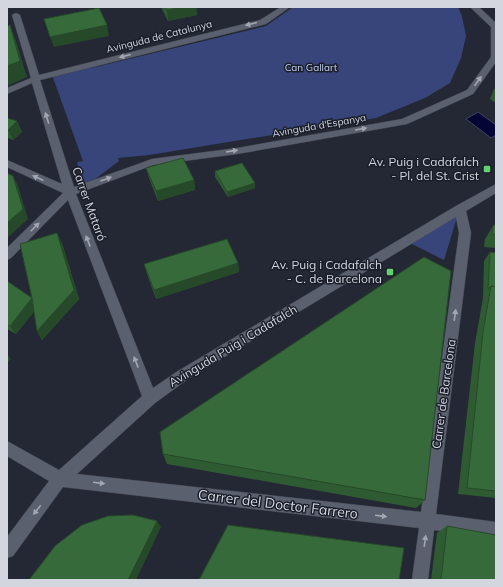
<svg xmlns="http://www.w3.org/2000/svg" width="503" height="587" viewBox="0 0 503 587" font-family="Mulish,sans-serif">
<style>
.green{fill:#37457b}
.water{fill:#040435;stroke:#424368}
.lines{fill:none;stroke-linecap:round;stroke-linejoin:round}
.minor-casing{stroke:#40444e;stroke-width:1}
.minor{fill:#5b606e;fill-rule:evenodd}
.wall{fill:#2f5b33}
.shaded-wall{fill:#264a29}
.building{fill:#376a3b;stroke:#264a29}
.oneway{fill:#a3a7b1}
.poi-dot{fill:#5ed56c;stroke:#1a1e2a;stroke-width:1.5}
.labels{text-anchor:middle;stroke-width:3;stroke-linejoin:round;paint-order:stroke}
.far-street-label{font-size:10px;fill:#d3d6de;stroke:#1a1e2a}
.far-park-label{font-size:10px;fill:#c6d1f3;stroke:#1a1e2a}
.poi-label{font-size:12px;fill:#d3d6de;stroke:#1a1e2a;text-anchor:end}
.street-label{font-size:12px;fill:#d3d6de;stroke:#1a1e2a}
.near-street-label{font-size:14px;fill:#d3d6de;stroke:#1a1e2a}
</style>
<rect width="100%" height="100%" fill="#242834"/>
<g class="green">
<path d="M293 7H458L462 16 466 36 461 58 450 83 425 98 376 118 149 155 118 158 119 161 94 180 83 185 77 162 83 161 52 75 100 66 266 26Z"/>
<path d="M458 214 444 260 410 243Z"/>
</g>
<path class="water" d="M478 112 496 125V135L491 138 466 119Z"/>
<g class="lines">
<g class="minor-casing">
<path id="minor" d="M281 7H290L266 24 40 80 74 187 152 159 237 148 402 119 467 90 491 57V27L470 7H479L496 23V62L473 94 407 124 237 154 153 165 76 194 153 388 178 371 456 206 496 184V193L466 211 471 233 436 514 496 522V538L434 530 428 580H412L419 528 63 487 13 556 7 558V537L49 481 7 456V441L59 470 142 396 68 200 11 258 7 260V248L63 193 7 167V160L62 184 32 83 7 94V88L31 78 12 15 16 13 20 15 39 75 260 20ZM456 217 459 233 421 512 77 474 155 403 188 379Z"/>
</g>
<use href="#minor" class="minor"/>
</g>
<g class="wall">
<path d="M161 7H196L197 15 168 21Z"/>
<path d="M496 88V103L490 99 494 89Z"/>
<path d="M7 118 17 121 22 132 13 140 8 138 7 139Z"/>
<path d="M146 168 194 180 195 190 158 201 149 178Z"/>
<path d="M215 171 255 188 228 197 215 177Z"/>
<path d="M496 224V248L484 247 485 239 493 226Z"/>
<path d="M62 243 79 299 42 340 37 331 34 311 16 334 7 329V281L32 298Z"/>
<path d="M490 252 496 253V498L458 494 475 343 483 298 484 261Z"/>
<path d="M238 263 239 272 156 299 147 274 144 264Z"/>
<path d="M163 454 425 500 416 508 167 464Z"/>
<path d="M447 526 496 580H431L437 533Z"/>
</g>
<g class="shaded-wall">
<path d="M184 7H196L197 15 168 21 167 10Z"/>
<path d="M10 25 16 41 27 77 7 86V66Z"/>
<path d="M107 25 109 36 54 47 50 37Z"/>
<path d="M17 121 22 132 13 140 8 130Z"/>
<path d="M13 176 18 186 28 219 7 238V223Z"/>
<path d="M194 180 195 190 158 201 156 191Z"/>
<path d="M255 183V188L228 197 227 192Z"/>
<path d="M57 233 62 243 79 299 42 340 37 331Z"/>
<path d="M238 263 239 272 156 299 154 290Z"/>
<path d="M32 298 38 307 16 334 10 326Z"/>
<path d="M7 354 11 359 7 363Z"/>
<path d="M157 521 161 527 136 580H128Z"/>
</g>
<g class="building">
<path d="M165 7H184L167 10Z"/>
<path d="M99 8 107 25 50 37 44 19Z"/>
<path d="M10 25 20 61 7 66V26Z"/>
<path d="M7 118 17 121 8 130 7 129Z"/>
<path d="M183 158 194 180 156 191 146 168Z"/>
<path d="M242 163 255 183 227 192 215 171Z"/>
<path d="M7 173 13 176 23 209 7 223Z"/>
<path d="M496 224V235L492 234 493 226Z"/>
<path d="M57 233 74 290 37 331 32 298 20 244Z"/>
<path d="M227 239 238 263 154 290 144 264Z"/>
<path d="M490 252 496 253V287L491 286 488 289Z"/>
<path d="M424 257 451 271 425 500 163 454 160 432Z"/>
<path d="M7 281 32 298 10 326 7 324Z"/>
<path d="M491 286 496 287V491L467 488 483 332Z"/>
<path d="M133 515 157 521 128 580H29L55 546 82 525 108 516Z"/>
<path d="M228 525 404 548 399 580H199Z"/>
<path d="M447 526 496 535V580H441Z"/>
</g>
<defs><path id="oneway-solid" d="M-6-.8H1V-3.2L6.5 0L1 3.2V.8H-6Z"/></defs>
<g class="oneway">
<use href="#oneway-solid" transform="translate(251 24) rotate(166)"/>
<use href="#oneway-solid" transform="translate(125 56) rotate(166)"/>
<use href="#oneway-solid" transform="translate(478 81) rotate(-55)"/>
<use href="#oneway-solid" transform="translate(47 118) rotate(-107)"/>
<use href="#oneway-solid" transform="translate(361 129) rotate(-10)"/>
<use href="#oneway-solid" transform="translate(232 151) rotate(-8)"/>
<use href="#oneway-solid" transform="translate(38 178) rotate(-155)"/>
<use href="#oneway-solid" transform="translate(106 179) rotate(-20)"/>
<use href="#oneway-solid" transform="translate(35 227) rotate(-45)"/>
<use href="#oneway-solid" transform="translate(88 241) rotate(-111)"/>
<use href="#oneway-solid" transform="translate(455 315) rotate(-82)"/>
<use href="#oneway-solid" transform="translate(136 362) rotate(-111)"/>
<use href="#oneway-solid" transform="translate(99 483) rotate(7)"/>
<use href="#oneway-solid" transform="translate(37 510) rotate(128)"/>
<use href="#oneway-solid" transform="translate(381 516) rotate(7)"/>
<use href="#oneway-solid" transform="translate(425 541) rotate(-82)"/>
</g>
<g class="poi-dot">
<rect x="483" y="165" width="8" height="8" rx="2"/>
<rect x="386" y="268" width="8" height="8" rx="2"/>
</g>
<g class="labels">
<g class="far-street-label">
<text transform="translate(159 36) rotate(-14)" y="4">Avinguda de Catalunya</text>
<text transform="translate(319 125) rotate(-10)" y="4">Avinguda d'Espanya</text>
</g>
<g class="far-park-label">
<text x="311" y="71">Can Gallart</text>
</g>
<g class="poi-label">
<text x="479" y="166">Av. Puig i Cadafalch<tspan x="479" dy="14">- Pl, del St. Crist</tspan></text>
<text x="382" y="269">Av. Puig i Cadafalch<tspan x="382" dy="14">- C. de Barcelona</tspan></text>
</g>
<g class="street-label">
<text transform="translate(89 204) rotate(70)" y="4">Carrer Mataró</text>
<text transform="translate(233 346) rotate(-31)" y="4">Avinguda Puig i Cadafalch</text>
<text transform="translate(444 394) rotate(-82)" y="4">Carrer de Barcelona</text>
</g>
<g class="near-street-label">
<text transform="translate(278 504) rotate(7)" y="5">Carrer del Doctor Farrero</text>
</g>
</g>
<rect width="503" height="587" fill="none" stroke="#d3d6de" stroke-width="16"/>
</svg>
